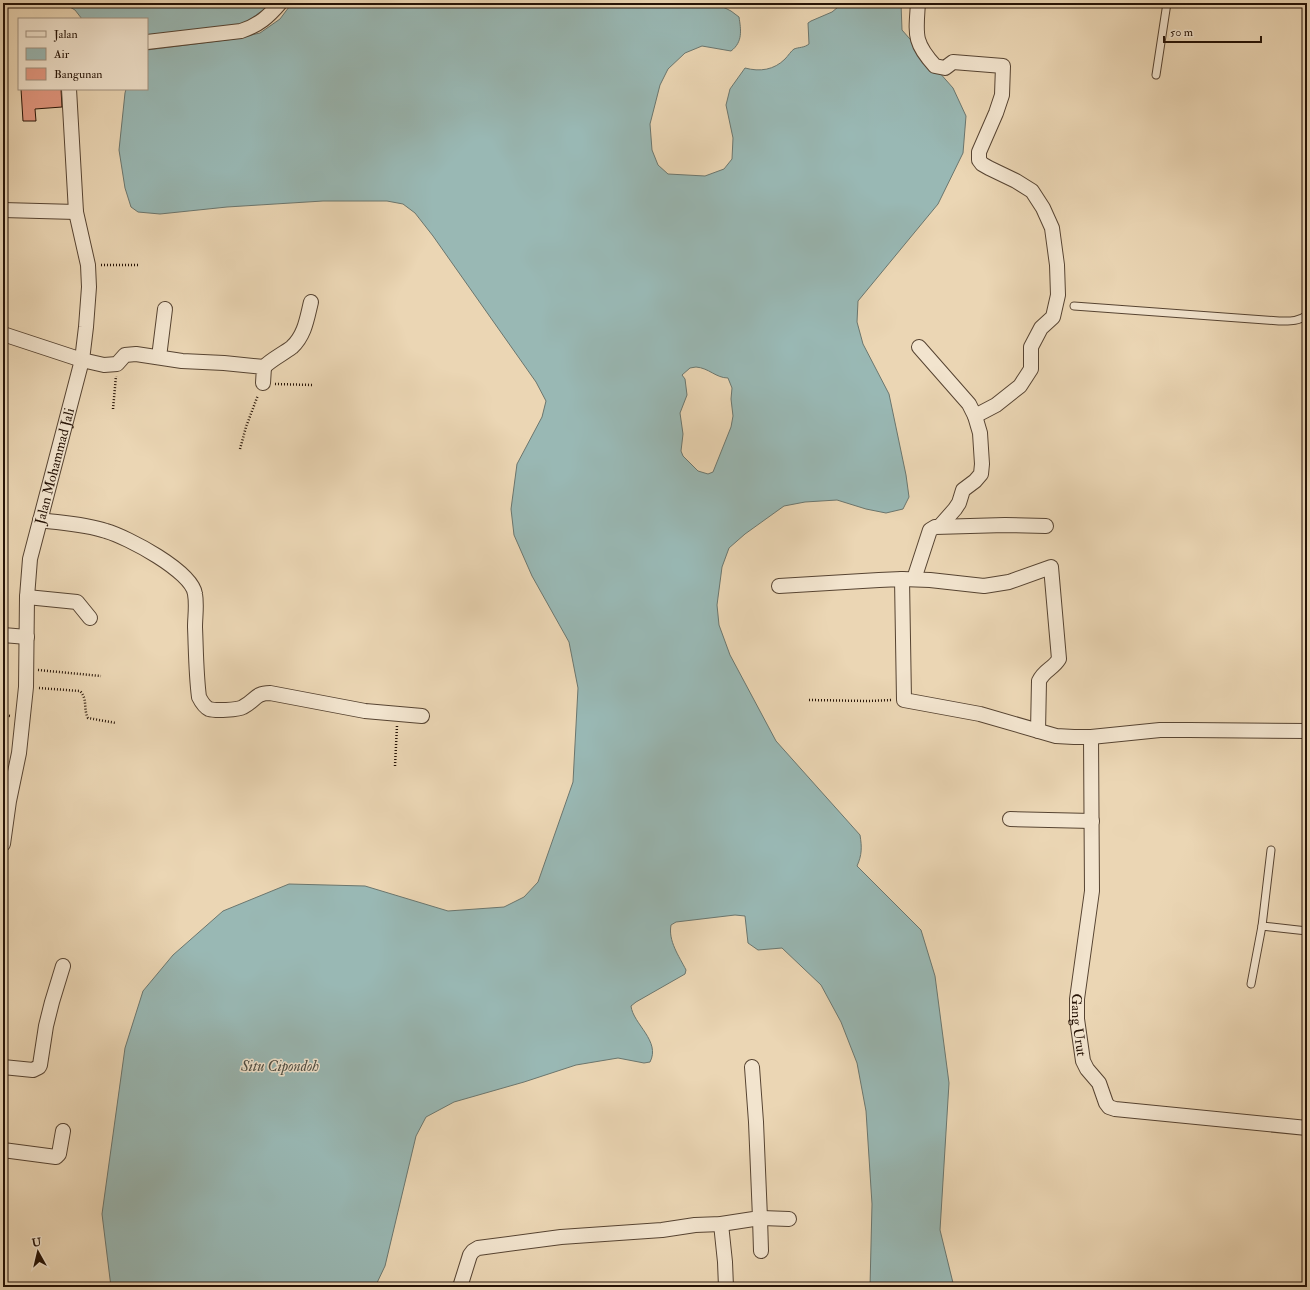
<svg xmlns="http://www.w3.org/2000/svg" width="1310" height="1290" viewBox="0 0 1310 1290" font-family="'IM FELL Double Pica',serif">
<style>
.water{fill:#99b8b4;stroke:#6b766e;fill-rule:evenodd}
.building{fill:#e49881;stroke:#261306}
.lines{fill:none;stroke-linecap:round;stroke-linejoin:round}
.service-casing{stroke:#574432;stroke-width:9}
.minor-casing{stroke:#574432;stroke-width:16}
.path{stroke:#261306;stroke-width:2.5;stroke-dasharray:1 2;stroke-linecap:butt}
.service{stroke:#f2e4ce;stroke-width:7}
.minor{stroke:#f2e4ce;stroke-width:14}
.labels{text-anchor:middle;stroke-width:3;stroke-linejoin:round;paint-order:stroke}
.street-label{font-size:14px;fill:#261306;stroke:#f2e4ce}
.water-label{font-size:15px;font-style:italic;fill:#4e4d43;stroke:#f2e4ce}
</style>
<rect width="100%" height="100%" fill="#ebd6b4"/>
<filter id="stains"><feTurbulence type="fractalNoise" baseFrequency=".005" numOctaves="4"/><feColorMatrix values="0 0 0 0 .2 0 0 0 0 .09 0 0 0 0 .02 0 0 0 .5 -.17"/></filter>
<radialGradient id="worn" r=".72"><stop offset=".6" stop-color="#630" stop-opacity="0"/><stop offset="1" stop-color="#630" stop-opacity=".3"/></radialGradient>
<g class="water">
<path d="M63 3H271L263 10 244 24 147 36V19H82L75 10Z"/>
<path d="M292 3H715L731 11 739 17C741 30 743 42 731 51L702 46 685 53 668 69 660 85 650 124 652 150 658 165 668 174 705 176 724 169 732 159 733 138 726 105 730 89 745 68C760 72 774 70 785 59 788 56 791 51 794 49 799 47 804 48 809 44L808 23 811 21 832 12 843 3H901L902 30 953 88 966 116 963 153 938 204 858 301 857 322 863 344 889 394 906 475 909 497 903 509 886 513 866 509 837 500 805 502 784 506 745 534 729 548 722 567 717 605 719 625 730 655 776 741 860 835C862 847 862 855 857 866L921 930 935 976 949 1083 940 1230 954 1287H870L872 1204 866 1111 857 1063 841 1022 821 985 782 948 758 950 748 943 745 916 735 915 676 922 671 925C668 941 679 956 686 970L685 974 636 1002 631 1006C633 1024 661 1041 650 1062L644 1063 618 1058 576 1065 524 1082 454 1102 426 1117 416 1136 385 1266 375 1287H111L102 1214 125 1048 143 991 173 955 223 911 289 884 365 886 448 911 504 907 524 897 538 882 573 782 578 688 569 642 532 576 514 535 511 509 517 464 542 417 546 401 536 382 433 236 415 213 403 204 387 201H323L227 207 160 214 138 212 131 207 125 188 119 150 125 93 126 89H147V50L234 39 260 33 280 19ZM696 367C709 368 716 378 728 378L732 388 731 399 733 416 731 427 713 472 708 474 698 471 683 456 681 451 683 434 680 413 687 395 685 379 682 375 690 368Z"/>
</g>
<path class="building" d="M21 89H61L62 107 35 109 36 121H23Z"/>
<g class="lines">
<g class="service-casing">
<g id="service">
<path d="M1156 75 1167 3"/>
<path d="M1074 306 1279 321C1289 321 1298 322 1307 315V311"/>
<path d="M1271 850 1262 926 1307 931"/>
<path d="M1251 984 1262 926"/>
</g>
</g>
<g class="minor-casing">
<g id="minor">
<path d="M918 3C916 34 913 42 935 66L945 68 953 62 1003 66 1002 95 996 113 979 152V160L982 164 989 168 1016 181 1032 191 1043 208 1052 228 1057 265 1058 295 1053 317 1041 328 1031 347V369L1020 386 996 405 975 416"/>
<path d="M147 42 241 31C259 25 268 17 280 3"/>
<path d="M3 210 76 212"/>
<path d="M3 334 82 360 104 365 117 364 125 355 136 354 182 361 224 363 264 367 263 383"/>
<path d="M919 347 969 404 975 416 980 433 982 464 981 474 975 481 963 490 959 503 955 509 940 526"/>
<path d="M159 357 165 309"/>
<path d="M264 367C272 359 283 354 292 347 305 335 307 318 311 302"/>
<path d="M40 520C62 523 85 524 106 531 127 537 192 571 195 594 197 605 195 617 195 627 196 650 196 674 199 697 201 701 205 707 209 709 215 711 238 710 243 707 255 701 255 693 270 693L365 711 422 716"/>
<path d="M902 579 930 580 984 586 1009 582 1051 567 1059 659C1053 669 1044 670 1039 681L1038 731"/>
<path d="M914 579 930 530 935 527 1005 525 1046 526"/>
<path d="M779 586 879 580 902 579 904 700 980 714 1056 736 1074 737H1091L1160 730H1189L1307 731"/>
<path d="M27 597 77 602 90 618"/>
<path d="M3 635 27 637"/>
<path id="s1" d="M1091 737 1092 891 1077 999V1019L1083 1061 1087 1069 1099 1083 1106 1103 1109 1107 1115 1109 1307 1128"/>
<path d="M1010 819 1092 821"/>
<path id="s2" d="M3 844 9 801 19 753 26 687 27 597 30 559 82 360 86 327 89 287 88 265 76 212 69 89"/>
<path d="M3 1067 33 1070 39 1067 40 1065 46 1026 52 1002 63 966"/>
<path d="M3 1150 56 1157 59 1154 63 1131"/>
<path d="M721 1224 725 1262 726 1287"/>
<path d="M761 1251 760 1218 789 1219"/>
<path d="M460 1287 470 1255 473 1251 478 1248 561 1237 662 1230 695 1225 721 1224 760 1218 756 1122 752 1067"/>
</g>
</g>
<g class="path">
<path d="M101 265H138"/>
<path d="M275 384 313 385"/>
<path d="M113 409 116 376"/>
<path d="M240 449 246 427 258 395"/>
<path d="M38 670 101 676"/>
<path d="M39 688 80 691C88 699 83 709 88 718L116 723"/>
<path d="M809 700 868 701 892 700"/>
<path d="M3 715 10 716"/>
<path d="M395 766 397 726"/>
</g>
<use href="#service" class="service"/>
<use href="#minor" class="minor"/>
</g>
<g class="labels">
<g class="street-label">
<text dy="5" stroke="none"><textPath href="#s2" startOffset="383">Jalan Mohammad Jali</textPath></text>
<text dy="5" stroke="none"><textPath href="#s1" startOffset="289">Gang Urut</textPath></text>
</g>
<g class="water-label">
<text x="280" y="1071">Situ Cipondoh</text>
</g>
</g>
<rect width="1310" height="1290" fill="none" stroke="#ebd6b4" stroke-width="16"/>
<rect x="4" y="4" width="1302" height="1282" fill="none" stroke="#261306" stroke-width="2"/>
<rect x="8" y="8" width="1294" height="1274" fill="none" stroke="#261306"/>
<rect x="18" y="18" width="130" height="72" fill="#f2e4ce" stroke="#a0907e"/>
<rect x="26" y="31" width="20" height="6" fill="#f2e4ce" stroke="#a0907e"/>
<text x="54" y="38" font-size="12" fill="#261306">Jalan</text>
<rect x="26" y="48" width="20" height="12" fill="#99b8b4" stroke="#a0907e"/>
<text x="54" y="58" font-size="12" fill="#261306">Air</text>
<rect x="26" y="68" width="20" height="12" fill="#e49881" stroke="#a0907e"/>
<text x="54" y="78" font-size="12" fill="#261306">Bangunan</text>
<g transform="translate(38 1252) rotate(352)" stroke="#f2e4ce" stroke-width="3" paint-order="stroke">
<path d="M0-3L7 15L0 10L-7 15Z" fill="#261306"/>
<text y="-6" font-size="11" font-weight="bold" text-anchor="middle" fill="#261306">U</text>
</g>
<path d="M1164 36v6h97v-6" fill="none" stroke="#261306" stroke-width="2"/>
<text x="1170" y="36" font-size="12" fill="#261306" stroke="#f2e4ce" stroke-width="3" paint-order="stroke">50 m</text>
<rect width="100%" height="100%" filter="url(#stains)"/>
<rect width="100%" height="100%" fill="url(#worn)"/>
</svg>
